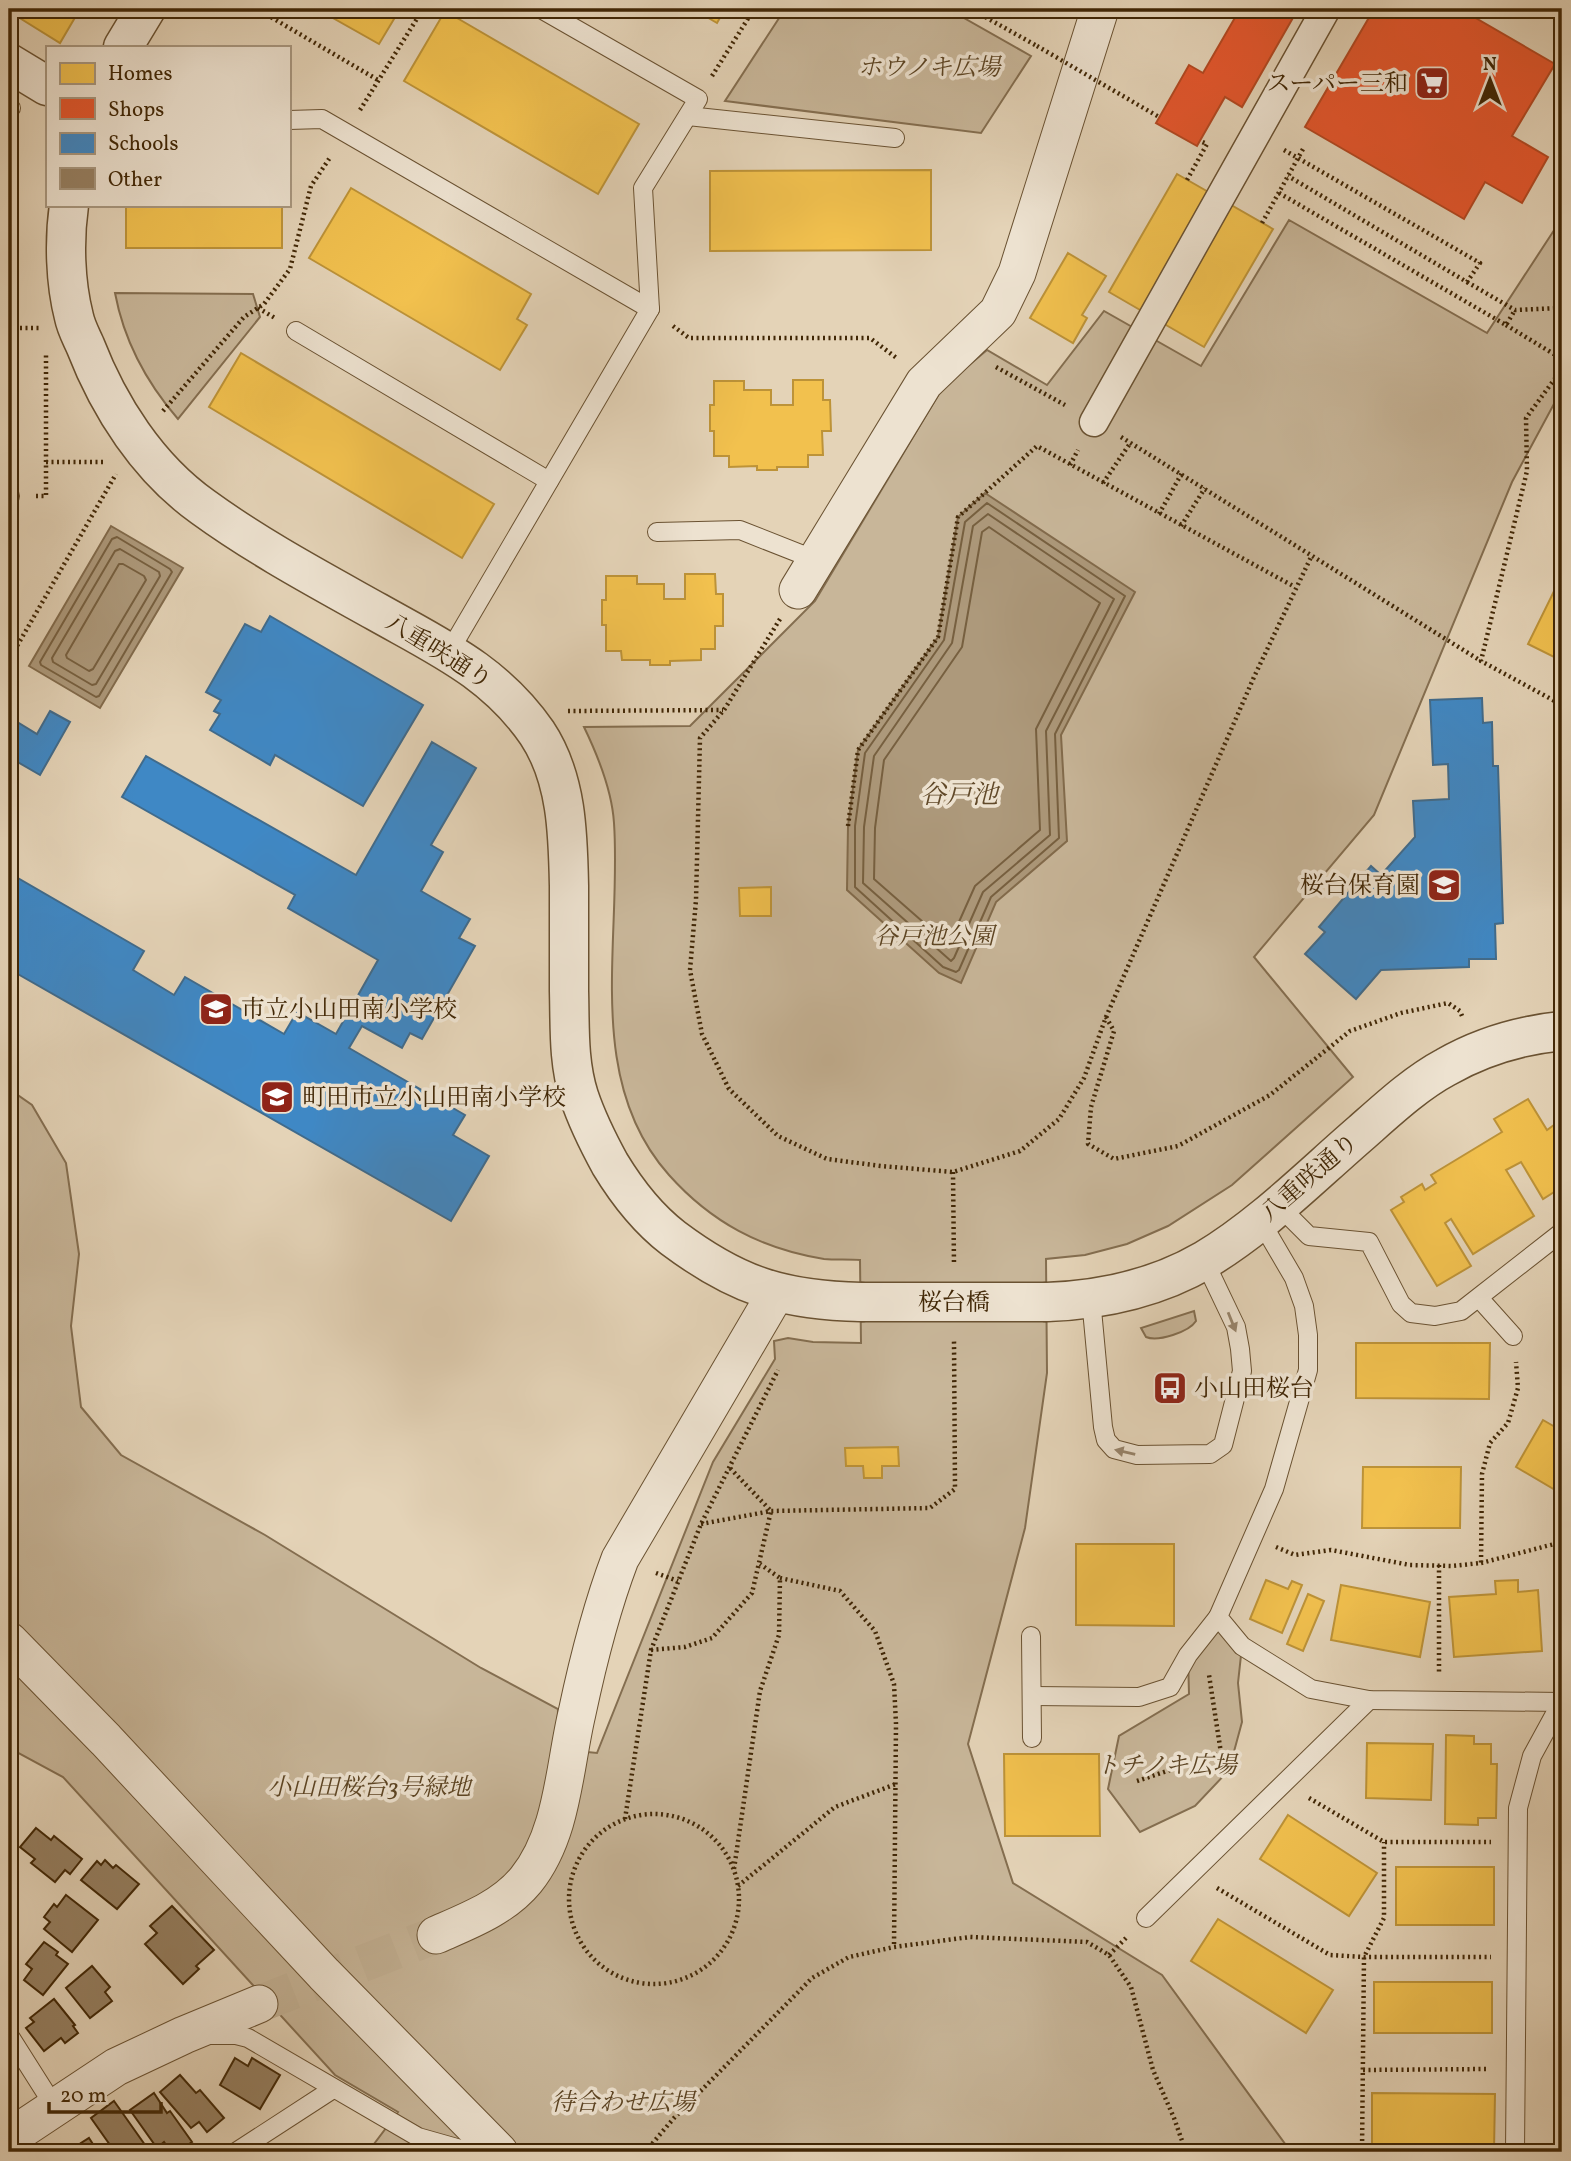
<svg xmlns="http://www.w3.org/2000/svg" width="1571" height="2161" viewBox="0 0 1571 2161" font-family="Vollkorn,'Noto Serif JP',serif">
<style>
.green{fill:#c8b699;stroke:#846e50;stroke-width:2}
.water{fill:#ad997b;stroke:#826b4c;stroke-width:2}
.homes{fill:#f2c14e;stroke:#bd9338;stroke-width:2}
.shops{fill:#e4572e;stroke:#b34922;stroke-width:2}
.schools{fill:#3f88c5;stroke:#406b8c;stroke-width:2}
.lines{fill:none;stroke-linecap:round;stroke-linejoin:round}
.shore{stroke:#776040;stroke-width:2}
.building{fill:#968062;stroke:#412706;stroke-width:2}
.minor-tunnel{stroke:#c3b194;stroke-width:37;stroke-dasharray:37 18;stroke-linecap:butt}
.service-casing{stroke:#6a5232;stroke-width:20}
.pedestrian-casing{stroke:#6a5232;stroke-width:31}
.minor-casing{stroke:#6a5232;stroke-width:39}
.tertiary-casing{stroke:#6a5232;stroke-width:41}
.path{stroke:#412706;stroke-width:4.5;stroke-dasharray:2 3.5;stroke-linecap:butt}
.service{stroke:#ede2d0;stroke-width:18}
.pedestrian{stroke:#ede2d0;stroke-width:28}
.minor{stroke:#ede2d0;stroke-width:37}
.tertiary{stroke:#ede2d0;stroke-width:38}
.tertiary-bridge-casing{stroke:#6a5232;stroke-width:41;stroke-linecap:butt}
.path-bridge{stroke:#412706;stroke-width:4.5;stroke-dasharray:2 3.5;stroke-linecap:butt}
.tertiary-bridge{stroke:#ede2d0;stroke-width:38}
.oneway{fill:#97846b}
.labels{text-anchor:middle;stroke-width:7;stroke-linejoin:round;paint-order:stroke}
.park-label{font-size:24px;font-style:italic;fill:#5c4423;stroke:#ede2d0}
.poi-label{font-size:24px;fill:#412706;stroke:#ede2d0;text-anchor:start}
.street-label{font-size:24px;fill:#412706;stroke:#ede2d0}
.water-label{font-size:26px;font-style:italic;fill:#614929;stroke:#ede2d0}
</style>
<rect width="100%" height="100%" fill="#e4d3b7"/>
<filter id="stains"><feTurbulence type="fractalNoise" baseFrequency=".00286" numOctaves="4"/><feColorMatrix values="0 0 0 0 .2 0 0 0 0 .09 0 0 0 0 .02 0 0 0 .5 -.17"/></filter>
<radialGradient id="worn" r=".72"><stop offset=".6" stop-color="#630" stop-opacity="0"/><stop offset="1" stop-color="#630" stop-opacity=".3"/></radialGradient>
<g class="green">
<path d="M785 9H948L1031 56 981 133 725 101Z"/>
<path d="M1562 218V389L1512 482 1374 815 1254 957 1353 1077 1232 1185 1168 1226 1127 1244 1085 1255 1046 1259 1047 1373 1025 1528 968 1744 1013 1883 1162 1975 1291 2152H368L398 2112 335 2075 63 1777 9 1748V1089L32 1105 66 1163 79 1254 71 1326 81 1407 121 1455 265 1535 481 1668 558 1709 557 1749 597 1753 713 1462 775 1359 774 1341 788 1338 813 1342 861 1343 860 1260C849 1259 836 1260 824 1259 761 1249 711 1222 669 1175 583 1079 622 940 614 823 612 790 598 756 584 727L690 726 815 601 943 387 987 350 1047 385 1104 311 1201 366 1289 220 1487 333Z"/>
<path d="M115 293 253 294 260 317 178 419C146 382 124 341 115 293Z"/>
<path d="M1194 1311 1196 1321C1189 1332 1158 1342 1146 1337L1141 1328Z"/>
<path d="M1218 1617 1242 1646 1238 1683 1242 1722 1229 1770 1195 1806 1140 1832 1108 1789 1119 1736 1189 1694 1188 1655Z"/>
</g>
<g class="water">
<path d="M985 493 1135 592 1061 735 1067 841 996 902 961 983 939 973 847 890 848 826 858 750 938 637 958 517Z"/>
<path d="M111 526 183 568 100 708 29 666Z"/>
</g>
<g class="homes">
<path d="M23 9H80L60 43 18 17Z"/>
<path d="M317 9H400L379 44Z"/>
<path d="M693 9H725L717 23Z"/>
<path d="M445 11 639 124 598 194 404 81Z"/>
<path d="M931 170V250L710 251V171Z"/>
<path d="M1177 174 1273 229 1204 347 1109 292Z"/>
<path d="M351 188 531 294 517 319 527 325 500 370 309 258Z"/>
<rect x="126" y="205" width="156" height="43"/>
<path d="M1068 253 1106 276 1082 315 1087 318 1073 343 1030 318Z"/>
<path d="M241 353 494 504 462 558 209 407Z"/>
<rect x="9" y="356" width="8" height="81"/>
<path d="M793 380H823V400H830L831 431H822L823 455H808V467H777V470H757V466L729 467V456H714V431H710V405H714V381H744V390H771V405H793Z"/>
<path d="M685 574H715L716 594H723V626H715V649H701V660L670 661V665H650V660H622L621 651H606V625H602V600H606V576H637V584H664V599H685Z"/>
<path d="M1562 575V661L1528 644Z"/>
<path d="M771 887V916H740L739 888Z"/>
<path d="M1528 1099 1547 1130 1554 1125 1562 1140V1187L1543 1199 1521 1162 1506 1170 1534 1216 1473 1254 1451 1219 1445 1223 1471 1266 1437 1286 1391 1210 1404 1202 1401 1197 1422 1184 1425 1190 1436 1183 1431 1175 1502 1132 1494 1119Z"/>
<path d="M1356 1343H1490L1489 1399 1356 1398Z"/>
<path d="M1543 1420 1562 1431V1494L1516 1467Z"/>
<path d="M898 1447 899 1466H882V1478H864L863 1466H846L845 1448Z"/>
<path d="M1363 1467H1461L1460 1528H1362Z"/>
<path d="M1076 1544H1174V1626L1076 1625Z"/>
<path d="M1266 1580 1288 1589 1292 1581 1302 1585 1282 1633 1250 1619Z"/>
<path d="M1518 1580V1592L1538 1590 1542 1651 1454 1657 1449 1597 1496 1594 1495 1581Z"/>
<path d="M1341 1585 1430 1602 1420 1657 1331 1640Z"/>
<path d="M1308 1594 1324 1601 1303 1651 1287 1644Z"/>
<path d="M1446 1735 1474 1736V1744H1491V1764H1497L1496 1818H1478V1825L1445 1824Z"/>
<path d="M1367 1743 1433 1744 1431 1800 1366 1798Z"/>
<path d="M1004 1754H1099L1100 1836H1005Z"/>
<path d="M1288 1815 1377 1873 1349 1916 1260 1859Z"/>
<rect x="1396" y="1867" width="98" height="58"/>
<path d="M1218 1919 1333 1990 1306 2033 1191 1961Z"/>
<rect x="1374" y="1982" width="118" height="51"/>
<path d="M1372 2093 1495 2094 1494 2151 1372 2150Z"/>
</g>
<g class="shops">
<path d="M1240 9H1298L1242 107 1225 97 1197 146 1156 123 1189 65 1203 73Z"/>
<path d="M1374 9H1460L1555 64 1512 136 1548 157 1522 203 1485 182 1464 219 1305 127Z"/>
</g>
<g class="schools">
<path d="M270 616 423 705 363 806 275 755 270 765 210 730 220 714 214 711 221 700 206 692 245 624 261 632Z"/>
<path d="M1482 698 1483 723 1492 722 1493 766H1498L1503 923 1495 924 1496 959H1469V967L1381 970 1356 999 1305 954 1325 932 1319 927 1371 866 1381 875 1415 837 1413 801 1449 799 1448 764 1433 765 1430 700Z"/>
<path d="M50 711 70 722 40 775 9 757V717L37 734Z"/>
<path d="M432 742 476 768 431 845 443 852 421 891 470 919 459 938 475 946 422 1039 410 1033 402 1048 362 1026 349 1048 465 1115 453 1135 489 1156 451 1221 9 969V873L144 951 133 970 174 995 185 977 284 1034 297 1012 336 1034 378 960 288 908 295 895 122 797 146 756 356 875Z"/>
</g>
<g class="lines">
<g class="shore">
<path d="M987 503 1125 596 1055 734 1059 838 991 897 959 970 956 972 943 967 855 887V826L865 753 944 640 965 522Z"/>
<path d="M988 514 1114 599 1046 731 1050 835 983 892 954 958 951 961 863 883 864 827 874 756 952 643 973 526Z"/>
<path d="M989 527 1100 603 1036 729 1040 830 975 886 950 942 947 943 874 879 875 828 884 760 962 647 982 532Z"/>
<path d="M117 537 170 569 172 572 99 696 96 697 41 665 40 662 112 539Z"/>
<path d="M120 549 159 572 160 576 96 684 92 685 53 662 52 658 115 551Z"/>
<path d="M119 564H123L144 576 146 580 93 669 89 671 67 658 66 655Z"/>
</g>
</g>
<g class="building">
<path d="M36 1828 51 1840 54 1836 82 1859 70 1874 65 1870 55 1882 31 1863 35 1859 20 1847Z"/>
<path d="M105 1860 113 1868 116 1865 139 1884 117 1909 81 1880 97 1861 101 1865Z"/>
<path d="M66 1895 98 1920 72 1952 44 1929 50 1922 44 1917 54 1904 57 1907Z"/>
<path d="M172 1906 214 1950 196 1966 199 1969 183 1984 145 1944 157 1933 150 1926Z"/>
<path d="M44 1942 58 1952 56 1955 68 1964 43 1995 24 1980 32 1969 26 1964Z"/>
<path d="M92 1966 110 1987 105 1992 112 2001 90 2018 66 1988Z"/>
<path d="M54 1999 75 2025 73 2026 78 2033 65 2043 61 2038 44 2051 26 2028 34 2022 30 2018Z"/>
<path d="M235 2058 248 2066 252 2058 280 2075 260 2109 220 2085Z"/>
<path d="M180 2075 196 2093 200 2090 224 2118 207 2132 199 2122 191 2128 160 2092Z"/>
<path d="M154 2093 167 2113 170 2111 192 2142 177 2152H171L164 2142 157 2148 130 2110Z"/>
<path d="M114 2101 150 2152H115L91 2118Z"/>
<path d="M89 2138 98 2152H67Z"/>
</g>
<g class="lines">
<path class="minor-tunnel" d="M259 2004 436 1935"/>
<g class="service-casing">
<g id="service">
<path d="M9 108H11"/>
<path d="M688 116 895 138"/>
<path d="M289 120 322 119 650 309"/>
<path d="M296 331 549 481"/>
<path d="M9 496H10"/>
<path d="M657 532 740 530 816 560"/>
<path d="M449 652 650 309 643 188 698 99 541 9"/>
<path d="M1279 1206 1309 1236 1369 1242 1401 1304 1411 1313 1435 1316 1461 1311 1562 1232"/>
<path d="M1260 1220 1294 1278 1304 1306 1308 1335V1370L1274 1489 1218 1617 1242 1646 1311 1689 1369 1700 1562 1702"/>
<path d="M1479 1298 1513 1336"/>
<path d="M1091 1299 1103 1427 1106 1440 1114 1449 1137 1455 1210 1454 1223 1445 1242 1371 1240 1349 1236 1327 1204 1260"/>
<path d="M1031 1636 1032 1738"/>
<path d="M1032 1696 1139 1697 1170 1687 1188 1655 1218 1617"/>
<path d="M1146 1918 1369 1700"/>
<path d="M9 2035 54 2106"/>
<path d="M208 2035H236L248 2038 418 2137 471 2152"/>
<path d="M236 2152 333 2089"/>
<path d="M1515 2152 1518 1808 1532 1756 1562 1701"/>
</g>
</g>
<g class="pedestrian-casing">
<path id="pedestrian" d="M1094 422 1326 9"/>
</g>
<g class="minor-casing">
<g id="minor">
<path d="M798 590 924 383 998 312 1017 273 1100 9"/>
<path d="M9 1641 106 1740 324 1974 499 2152"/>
<path d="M436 1935C468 1921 503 1908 526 1880 563 1834 564 1768 577 1713 588 1661 601 1609 620 1559L776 1293"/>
<path d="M9 2138 116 2067 184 2035 259 2004"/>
</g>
</g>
<g class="tertiary-casing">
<g id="tertiary">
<path d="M123 47 146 9"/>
<path d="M9 63 47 86"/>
<path d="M69 205C64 240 65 282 74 317 76 327 81 336 85 345 109 407 148 468 203 507 258 547 318 579 377 612 439 647 495 672 537 733 567 778 568 834 569 886 569 921 569 956 569 991 570 1026 568 1062 579 1096 587 1120 598 1142 610 1164 627 1192 647 1218 673 1238 737 1286 782 1300 861 1302"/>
<path d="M1047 1302C1102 1300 1157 1288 1205 1260 1263 1225 1311 1176 1362 1132 1388 1109 1416 1083 1446 1067 1481 1047 1522 1035 1562 1031"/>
</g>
</g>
<g class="path">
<path d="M257 9 378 80"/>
<path d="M971 9 1037 46"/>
<path d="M712 76 754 9"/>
<path d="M360 110 423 9"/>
<path d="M1284 150 1480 263 1467 282 1288 176"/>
<path d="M1187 180 1207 144 1200 141"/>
<path d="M1279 193 1506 325 1515 310"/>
<path d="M1467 282 1515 310 1562 308"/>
<path d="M258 308 275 318"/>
<path d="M1506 325 1562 359"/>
<path d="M673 326 689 338H870L898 359"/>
<path d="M9 328H39"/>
<path d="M996 367 1065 405"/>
<path d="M1562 369 1526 418 1527 471 1481 661 1562 705"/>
<path d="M163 411 244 317 264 304 290 269 311 186 331 156"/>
<path d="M1121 437 1481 661"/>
<path d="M46 462H105"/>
<path d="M1070 465 1078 450"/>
<path d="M1103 483 1131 442"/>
<path d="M36 496H46V353"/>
<path d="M1159 514 1182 473"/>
<path d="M1181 526 1205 488"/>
<path d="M780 619 724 710 700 738 696 900 690 970 702 1034 729 1089 778 1136 827 1159 881 1166 953 1172 1020 1151 1059 1119 1084 1078 1106 1017 1254 677 1312 555"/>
<path d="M9 660 116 474"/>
<path d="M568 711 723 710"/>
<path d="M848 826 858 750 938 637 958 517 1037 446 1295 587"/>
<path d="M1106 1017 1114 1031 1091 1107 1088 1144 1114 1159 1178 1146 1270 1095 1350 1031 1401 1013 1448 1003 1460 1011 1462 1016"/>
<path d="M953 1172 954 1265"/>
<path d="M701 1524 771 1511 930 1508 955 1489 954 1341"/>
<path d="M1276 1547 1295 1555 1331 1550 1410 1565 1452 1566 1481 1563 1482 1474 1490 1443 1508 1423 1518 1388 1516 1362"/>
<path d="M1481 1563 1562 1542"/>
<path d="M1439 1565V1673"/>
<path d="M656 1573 678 1581"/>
<path d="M780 1578 840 1591 875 1631 894 1684 896 1724 894 1947"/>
<path d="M651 1650 685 1647 712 1638 752 1593 771 1511 729 1467"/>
<path d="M1137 1781 1221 1753 1209 1675"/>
<path d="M1309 1798 1384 1842H1491"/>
<circle cx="654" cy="1899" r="85"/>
<path d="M625 1819 651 1650 701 1524 778 1370"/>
<path d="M734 1869 760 1691 779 1635 780 1578 760 1564"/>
<path d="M738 1886 835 1807 896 1784"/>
<path d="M1217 1888 1330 1955 1364 1957H1491"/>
<path d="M1109 1955 1128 1936"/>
<path d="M1363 2070 1488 2069"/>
<path d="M645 2152 674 2118 812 1978 849 1957 894 1947 970 1937 1087 1942 1109 1955 1131 1987 1153 2070 1174 2118 1186 2152"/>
<path d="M1362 2152 1364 1957 1384 1918V1842"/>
</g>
<use href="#service" class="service"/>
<use href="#pedestrian" class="pedestrian"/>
<use href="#minor" class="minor"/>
<use href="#tertiary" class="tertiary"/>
<g class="tertiary-bridge-casing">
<path id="tertiary-bridge" d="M861 1302H1047"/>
</g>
<g class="path-bridge">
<path d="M1037 46 1159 117"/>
<path d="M1262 223 1303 149"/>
</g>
<use href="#tertiary-bridge" class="tertiary-bridge"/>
</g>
<defs><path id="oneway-solid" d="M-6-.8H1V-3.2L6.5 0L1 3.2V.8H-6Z" transform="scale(1.75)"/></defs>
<g class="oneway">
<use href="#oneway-solid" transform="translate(1232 1322) rotate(68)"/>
<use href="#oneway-solid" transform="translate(1125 1452) rotate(-167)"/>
</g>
<defs>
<g id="supermarket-square" transform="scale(1.75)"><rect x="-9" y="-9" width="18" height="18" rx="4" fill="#8f2418" stroke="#ede2d0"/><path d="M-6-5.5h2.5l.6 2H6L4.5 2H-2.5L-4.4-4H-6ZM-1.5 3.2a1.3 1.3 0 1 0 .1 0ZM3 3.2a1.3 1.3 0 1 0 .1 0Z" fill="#fff"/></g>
<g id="school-square" transform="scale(1.75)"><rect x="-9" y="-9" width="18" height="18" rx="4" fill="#8f2418" stroke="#ede2d0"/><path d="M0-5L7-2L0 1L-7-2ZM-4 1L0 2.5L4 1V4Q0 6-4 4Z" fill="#fff"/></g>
<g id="bus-square" transform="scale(1.75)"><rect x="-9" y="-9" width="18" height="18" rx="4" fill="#8f2418" stroke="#ede2d0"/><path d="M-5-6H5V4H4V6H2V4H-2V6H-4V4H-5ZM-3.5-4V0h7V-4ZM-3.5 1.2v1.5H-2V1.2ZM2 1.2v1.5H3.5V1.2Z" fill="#fff"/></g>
</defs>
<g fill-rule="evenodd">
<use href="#supermarket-square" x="1432" y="83"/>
<use href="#school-square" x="1444" y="885"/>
<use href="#school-square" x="216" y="1009"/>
<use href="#school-square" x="277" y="1097"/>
<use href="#bus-square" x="1170" y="1388"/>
</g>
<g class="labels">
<g class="park-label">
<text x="929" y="75">ホウノキ広場</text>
<text x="934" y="944">谷戸池公園</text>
<text x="1166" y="1773">トチノキ広場</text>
<text x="369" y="1795">小山田桜台3号緑地</text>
<text x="623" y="2110">待合わせ広場</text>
</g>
<g class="poi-label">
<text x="1408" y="91" text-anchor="end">スーパー三和</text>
<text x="1420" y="893" text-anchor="end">桜台保育園</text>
<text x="241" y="1017">市立小山田南小学校</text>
<text x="302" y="1105">町田市立小山田南小学校</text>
<text x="1194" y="1396">小山田桜台</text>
</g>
<g class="street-label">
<text transform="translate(439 651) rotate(32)" y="8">八重咲通り</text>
<text transform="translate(1309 1177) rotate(-41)" y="8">八重咲通り</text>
<text x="954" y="1310">桜台橋</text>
</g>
<g class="water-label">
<text x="959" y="803">谷戸池</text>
</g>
</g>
<rect width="1571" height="2161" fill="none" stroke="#e4d3b7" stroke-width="35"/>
<rect x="10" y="10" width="1550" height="2140" fill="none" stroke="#412706" stroke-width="3.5"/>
<rect x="18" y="18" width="1536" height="2126" fill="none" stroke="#412706" stroke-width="2"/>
<rect x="46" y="46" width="245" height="161" fill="#ede2d0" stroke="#a8977f" stroke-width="2"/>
<rect x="60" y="63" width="35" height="21" fill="#f2c14e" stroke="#a8977f" stroke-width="2"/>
<text x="108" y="80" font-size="21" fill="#412706">Homes</text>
<rect x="60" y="98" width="35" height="21" fill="#e4572e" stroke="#a8977f" stroke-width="2"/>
<text x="108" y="116" font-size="21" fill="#412706">Shops</text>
<rect x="60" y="133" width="35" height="21" fill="#3f88c5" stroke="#a8977f" stroke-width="2"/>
<text x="108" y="150" font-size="21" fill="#412706">Schools</text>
<rect x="60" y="168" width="35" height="21" fill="#968062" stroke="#a8977f" stroke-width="2"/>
<text x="108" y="186" font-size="21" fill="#412706">Other</text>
<g transform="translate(1490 80)" stroke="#ede2d0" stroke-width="5" paint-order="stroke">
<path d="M0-5L12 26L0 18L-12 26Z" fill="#412706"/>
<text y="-10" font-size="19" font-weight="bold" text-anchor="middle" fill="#412706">N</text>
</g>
<path d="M49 2102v10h112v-10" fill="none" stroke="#412706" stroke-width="3.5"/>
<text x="60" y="2102" font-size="21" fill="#412706" stroke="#ede2d0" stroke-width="5" paint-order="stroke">20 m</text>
<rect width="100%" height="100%" filter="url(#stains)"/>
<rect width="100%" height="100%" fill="url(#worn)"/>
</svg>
